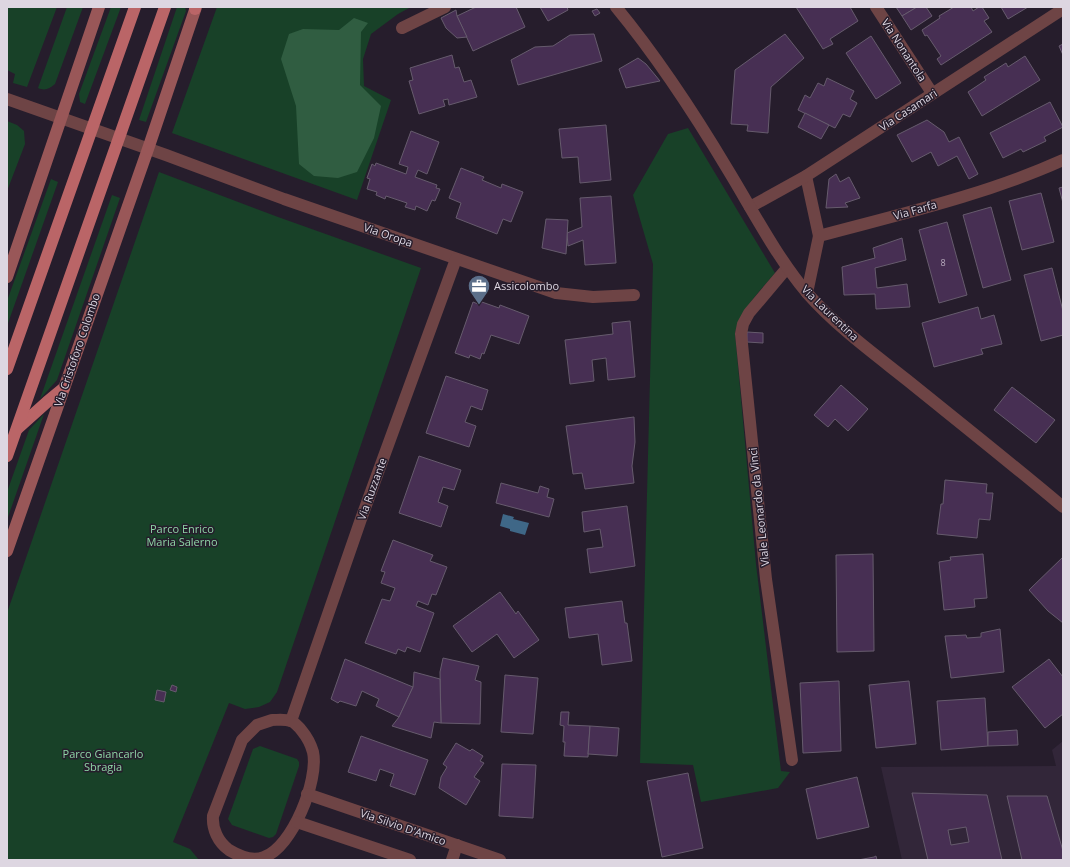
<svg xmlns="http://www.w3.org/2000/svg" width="1070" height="867" viewBox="0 0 1070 867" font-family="'Open Sans',sans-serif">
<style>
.built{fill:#322639}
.green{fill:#184128}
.forest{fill:#305d41}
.water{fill:#3f6787}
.building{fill:#472f53;stroke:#665b6d;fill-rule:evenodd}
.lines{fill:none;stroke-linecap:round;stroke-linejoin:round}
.minor{stroke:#6e4445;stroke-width:12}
.tertiary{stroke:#6e4445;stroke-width:12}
.secondary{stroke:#995758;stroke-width:12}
.primary{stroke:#ba6567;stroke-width:12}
.labels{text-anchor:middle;stroke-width:3;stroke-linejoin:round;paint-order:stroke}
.number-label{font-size:9px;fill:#b8acbe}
.street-label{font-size:11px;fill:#ddd6e1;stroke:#261d2c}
.poi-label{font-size:11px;fill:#ddd6e1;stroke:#261d2c;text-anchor:start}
.park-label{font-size:11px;fill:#8ed6a6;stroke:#261d2c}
</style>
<rect width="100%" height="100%" fill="#261d2c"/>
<path class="built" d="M1063 741V860H902L881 767 1056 766 1052 750Z"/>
<g class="green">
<path d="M7 7H57L27 87 13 83 15 74 7 70Z"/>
<path d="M67 7H83L55 84C49 89 45 91 38 88Z"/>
<path d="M111 7H121L85 104 80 102 79 94Z"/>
<path d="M177 7H185L186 11 146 122 139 120Z"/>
<path d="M217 7H411L398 14 371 34 363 59 364 86 391 100 357 200 172 133Z"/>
<path d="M7 121 17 125 24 131 25 144 7 191Z"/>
<path d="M688 128 775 273C760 291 741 309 735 333L756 564 781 771 790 772 778 788 701 802 693 765 640 763 653 264 633 195 668 134Z"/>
<path d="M159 172 278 217 421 268 277 692 270 702 259 707 245 709 229 703 173 842 190 849 199 860H7V613Z"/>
<path d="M51 179 58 182 7 326V301Z"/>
<path d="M112 195 120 198 57 380 40 399Z"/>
<path d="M44 414 7 520V492L29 430Z"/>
<path d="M260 746 297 759 299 762V766L276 834 273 837 269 838 232 825 228 819 253 749Z"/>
</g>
<path class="forest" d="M354 18 368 23 361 32 360 85 381 106 374 138 357 172 338 178 314 176 299 164 296 106 281 59 289 34 303 29 339 30Z"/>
<path class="water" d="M503 514 514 517 513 519 529 523 525 535 510 531V529L500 526Z"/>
<g class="building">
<path d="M476 7H516L525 27 473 51 457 16Z"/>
<path d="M540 7H567L568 10 548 21Z"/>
<path d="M796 7H850L858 21 830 39 833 44 823 49Z"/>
<path d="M896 7H917L902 16Z"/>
<path d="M917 7H926L932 16 911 30 902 16Z"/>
<path d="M954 7H971L973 11 979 7H982L989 18 984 21 992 32 941 65 937 59 941 56 927 35 925 36 922 30 940 18 939 16Z"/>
<path d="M1001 7H1028L1008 19Z"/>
<path d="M597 9 600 13 595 16 592 11Z"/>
<path d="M456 10 457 16 467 37 457 38 446 28 441 18Z"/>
<path d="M594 34 602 61 518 85 511 60 535 47 553 46 570 35Z"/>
<path d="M785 34 804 58 771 87 768 133 747 131 748 125 731 124 735 70Z"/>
<path d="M871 36 901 83 876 99 846 53Z"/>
<path d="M1063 44V55L1059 46Z"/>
<path d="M452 55 455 68 459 67 464 82 471 80 477 97 449 105 448 99 443 100 445 106 419 114 409 81 413 80 410 68Z"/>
<path d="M1025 56 1040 80 982 116 968 92 986 80 984 77 1006 63 1008 67Z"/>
<path d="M638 58 646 64 660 81 626 88 619 69Z"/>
<path d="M827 78 854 91 850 99 857 103 850 117 843 114 835 128 798 110 805 95 810 98 818 83 824 86Z"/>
<path d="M1050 102 1063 127 1044 137 1046 141 1023 152 1021 149 1003 158 990 133Z"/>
<path d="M805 113 829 125 821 139 798 127Z"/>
<path d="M927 120 944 132 949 142 959 137 978 174 969 179 957 156 938 166 931 152 912 162 897 135Z"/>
<path d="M606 125 611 180 580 183 578 157 562 158 559 129Z"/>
<path d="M411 131 439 142 427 174 418 170 415 177 437 185 436 188 440 189 435 201 432 200 427 211 416 206 415 210 405 207 407 203 386 196 385 199 376 195 377 192 367 189 370 179 367 178 372 164 375 166 376 163 406 174 408 167 399 164Z"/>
<path d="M461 168 484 177 482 180 501 188 502 184 523 192 511 222 503 219 497 234 456 218 461 203 449 198Z"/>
<path d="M836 174 840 182 849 177 860 198 845 203 848 207 826 208 829 179Z"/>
<path d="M1063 187V203L1059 188Z"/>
<path d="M1041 193 1054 242 1022 250 1009 201Z"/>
<path d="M611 196 616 263 585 265 583 240 568 246 567 233 582 227 580 198Z"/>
<path d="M991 207 1011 280 983 288 963 215Z"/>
<path d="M546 219 568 220 566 254 542 248Z"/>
<path d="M947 222 967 295 939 303 919 230Z"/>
<path d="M902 238 906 260 875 268 877 288 907 284 910 307 876 309 875 294 844 295 842 267 875 258 873 248Z"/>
<path d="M1052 268 1063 311V335L1041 341 1024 275Z"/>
<path d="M479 301 499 308 500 305 529 316 519 344 491 335 484 354 482 353 480 359 470 355 469 358 455 353 473 302 478 304Z"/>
<path d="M978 307 981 319 994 315 1002 344 981 349 983 354 934 367 922 323Z"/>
<path d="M630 321 635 377 608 380 606 358 592 360 594 381 570 384 565 340 613 334 612 323Z"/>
<path d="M747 332 763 333V343L747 342Z"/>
<path d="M446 376 488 390 482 410 471 406 465 422 476 426 469 447 426 433Z"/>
<path d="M841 385 868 409 848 431 835 419 828 427 814 415Z"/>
<path d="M1012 387 1055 420 1036 443 994 410Z"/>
<path d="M634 417 635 442 632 466 634 483 585 489 582 473 573 474 566 426Z"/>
<path d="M419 456 461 470 454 490 443 487 438 502 448 506 441 527 399 513Z"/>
<path d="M945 480 987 484 986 493H993L990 520 979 519 977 538 937 534 941 504H943Z"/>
<path d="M501 483 538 493 540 486 549 489 547 497 554 499 549 517 496 503Z"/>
<path d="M627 506 635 566 590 573 587 549 603 547 600 529 584 532 582 512Z"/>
<path d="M393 540 433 555 430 561 447 567 436 595 432 594 428 605 418 601 416 606 434 613 420 652 407 647 405 652 398 649 396 654 365 643 382 599 390 601 395 588 381 583 385 572 381 571Z"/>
<path d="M873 554 874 651 837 652 836 555Z"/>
<path d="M983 554 987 598 974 599 975 607 944 610 939 562 951 560 950 557Z"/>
<path d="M1063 557V623L1048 611 1029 590Z"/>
<path d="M500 592 516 614 518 611 539 640 514 658 497 634 472 652 453 626Z"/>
<path d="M622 601 625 623H627L632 661 602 665 598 634 569 638 565 608Z"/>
<path d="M1000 629 1004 672 951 678 945 636 966 635 967 638 981 637V633Z"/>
<path d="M443 658 479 666 475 680 481 682 480 724 441 723 440 672Z"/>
<path d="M345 659 413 687 399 717 376 706 379 699 362 691 356 706 340 701 338 703 331 699Z"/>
<path d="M1049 659 1063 677V714L1045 728 1012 687Z"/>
<path d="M414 672 440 679 441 723 434 722 431 738 392 726 399 717 413 687Z"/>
<path d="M505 675 538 678 533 734 501 732Z"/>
<path d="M839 681 841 751 803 753 800 683Z"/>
<path d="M909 681 916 744 876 748 869 685Z"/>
<path d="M172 685 177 687 176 692 170 690Z"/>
<path d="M157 690 166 692 164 702 155 700Z"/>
<path d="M985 698 988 746 941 750 937 701Z"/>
<path d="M561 712H569L568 725 590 726 588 757 564 756 565 742H563L564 726 560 725Z"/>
<path d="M590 726 619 728 617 756 588 754Z"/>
<path d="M1017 730 1018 745 988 746V732Z"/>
<path d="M361 736 428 760 415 795 390 786 394 774 380 769 376 781 348 772Z"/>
<path d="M456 743 470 751 472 749 483 756 480 761 484 763 474 777 480 781 466 805 439 788 441 777 447 767 443 764Z"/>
<path d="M502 764 536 765 533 818 499 816Z"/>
<path d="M688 773 703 848 662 857 647 781Z"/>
<path d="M857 777 869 827 817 839 806 789Z"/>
<path d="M912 793 987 795 1002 860H928ZM966 827 969 842 951 845 948 830Z"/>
<path d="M1007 796H1047L1063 851V860H1022Z"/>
<path d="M876 856 877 860H858L874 857Z"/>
</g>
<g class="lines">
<g class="minor">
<path d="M876 7 932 93"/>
<path d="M402 28 445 7"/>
<path d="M7 99 166 155 284 199 556 293 593 297 634 295"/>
<path d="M806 176 819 236"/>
<path d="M750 207 806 176 1063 9"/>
<path d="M787 268 749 313 743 324 741 334 766 579 792 760"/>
<path d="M807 293 819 236C901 214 985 195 1063 160"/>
<path d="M291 721 361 519 456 259"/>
<path d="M452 860 457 845"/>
</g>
<g class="tertiary">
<path d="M616 7C658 58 694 113 728 170 753 211 776 256 807 293 836 326 873 353 907 380 959 422 1012 464 1063 507"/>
<path d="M272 720C278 720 285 719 291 721 295 723 299 727 302 731 307 737 311 745 313 752 319 780 292 848 264 857 252 862 239 856 229 850 218 842 212 829 213 816L242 740 257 725Z"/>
<path d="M307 794 500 860"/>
<path d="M297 822 410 860"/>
</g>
<g class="secondary">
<path d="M7 277 99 7"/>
<path d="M7 551 148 149 196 7"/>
</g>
<g class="primary">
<path d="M195 7V9"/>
<path d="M7 369 135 7"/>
<path d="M18 428 47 402 64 388"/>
<path d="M7 456 165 7"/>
</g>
</g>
<defs>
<g id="office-pin" transform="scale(1.15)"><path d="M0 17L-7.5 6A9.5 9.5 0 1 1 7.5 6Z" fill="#5c6f8a" stroke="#261d2c"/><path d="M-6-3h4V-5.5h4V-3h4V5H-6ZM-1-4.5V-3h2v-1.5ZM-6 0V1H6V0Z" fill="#fff"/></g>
</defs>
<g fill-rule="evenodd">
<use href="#office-pin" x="479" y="286"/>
</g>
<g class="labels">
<g class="number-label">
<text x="943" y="266">8</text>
</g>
<g class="street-label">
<text transform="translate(904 50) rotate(57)" y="4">Via Nonantola</text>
<text transform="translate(908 110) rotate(-33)" y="4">Via Casamari</text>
<text transform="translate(915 210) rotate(-16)" y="4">Via Farfa</text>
<text transform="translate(388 235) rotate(19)" y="4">Via Oropa</text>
<text transform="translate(830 313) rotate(44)" y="4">Via Laurentina</text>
<text transform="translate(77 350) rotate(-71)" y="4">Via Cristoforo Colombo</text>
<text transform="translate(372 489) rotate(-70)" y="4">Via Ruzzante</text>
<text transform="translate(759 507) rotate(-96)" y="4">Viale Leonardo da Vinci</text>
<text transform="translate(403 827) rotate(19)" y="4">Via Silvio D'Amico</text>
</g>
<g class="poi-label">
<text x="494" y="290">Assicolombo</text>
</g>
<g class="park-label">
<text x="182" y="533">Parco Enrico<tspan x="182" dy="13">Maria Salerno</tspan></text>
<text x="103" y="758">Parco Giancarlo<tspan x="103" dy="13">Sbragia</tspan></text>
</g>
</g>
<rect width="1070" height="867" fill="none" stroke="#ddd6e1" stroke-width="16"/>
</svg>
